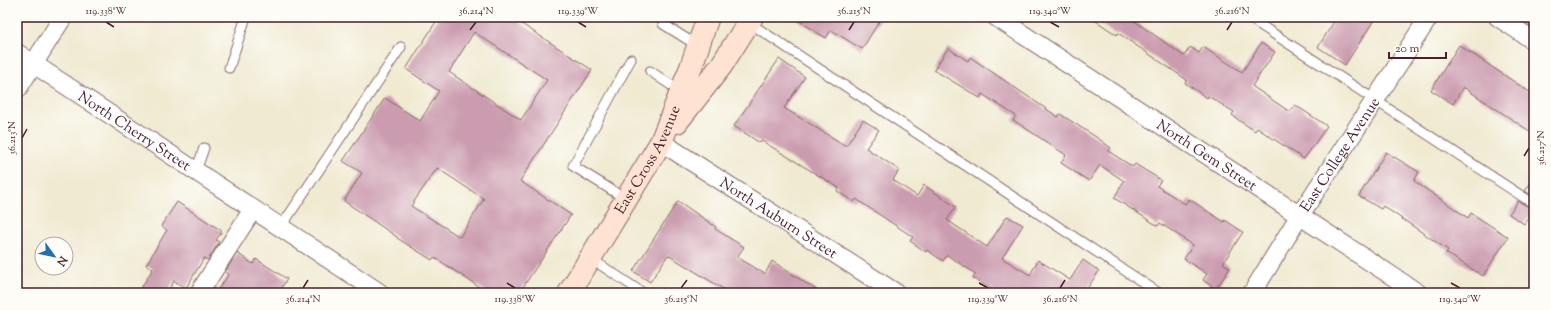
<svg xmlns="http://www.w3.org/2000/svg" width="1551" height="310" viewBox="0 0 1551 310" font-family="'Sorts Mill Goudy',serif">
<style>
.building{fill:#cb9baf;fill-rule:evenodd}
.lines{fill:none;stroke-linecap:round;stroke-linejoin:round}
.lane-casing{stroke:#846665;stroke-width:11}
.street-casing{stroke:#846665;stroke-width:20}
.secondary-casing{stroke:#846665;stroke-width:24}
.lane{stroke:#fff;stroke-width:9}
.street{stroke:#fff;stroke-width:18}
.secondary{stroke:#fee3d2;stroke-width:22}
.ticks{fill:none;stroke:#4a1f2b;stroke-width:1.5}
.labels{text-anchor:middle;stroke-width:4;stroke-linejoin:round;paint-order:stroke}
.street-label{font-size:15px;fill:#4a1f2b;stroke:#fdfcf7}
.neatline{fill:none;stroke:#4a1f2b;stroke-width:1.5}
.ticks-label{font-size:10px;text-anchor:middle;fill:#4a1f2b}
</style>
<rect width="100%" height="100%" fill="#fdfcf7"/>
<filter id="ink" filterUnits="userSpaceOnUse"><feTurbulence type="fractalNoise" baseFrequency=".025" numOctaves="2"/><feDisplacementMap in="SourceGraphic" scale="8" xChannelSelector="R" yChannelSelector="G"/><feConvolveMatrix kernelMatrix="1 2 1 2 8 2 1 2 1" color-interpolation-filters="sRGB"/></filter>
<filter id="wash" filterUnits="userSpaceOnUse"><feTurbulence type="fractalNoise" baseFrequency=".012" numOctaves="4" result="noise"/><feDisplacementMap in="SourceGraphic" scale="16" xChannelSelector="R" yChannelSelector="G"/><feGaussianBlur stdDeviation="0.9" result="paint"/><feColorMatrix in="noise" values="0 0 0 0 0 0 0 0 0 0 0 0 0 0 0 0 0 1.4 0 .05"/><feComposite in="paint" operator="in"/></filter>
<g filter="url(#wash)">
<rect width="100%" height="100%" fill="#f0ead1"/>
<g id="blocks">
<g class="building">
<path d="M439 17H511L592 70 520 181 571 215 519 293H488L434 257 432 260 397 238V237L344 201 362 173 343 161 385 98 420 121 439 91 406 69ZM474 32 547 80 521 120 449 72ZM437 168 484 199 460 237 411 206Z"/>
<path d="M793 17H882L862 49 831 30 826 38Z"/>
<path d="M1090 17H1129L1184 56 1190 47 1199 53 1203 47 1242 72 1261 43 1275 52 1252 86 1290 112 1295 105 1327 126 1304 159 1257 128 1255 131 1240 121 1232 115 1234 112 1208 96 1207 98 1185 83 1187 80 1118 33 1117 35Z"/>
<path d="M1337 17H1376L1345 65 1318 47Z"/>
<path d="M1459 45 1534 95V134L1463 87 1453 104 1431 90Z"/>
<path d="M948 48 968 61 970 57 1058 117 1060 114 1099 139 1111 148 1108 151 1133 167 1135 164 1161 180 1157 186 1185 204 1189 199 1224 222 1225 220 1243 232 1223 263 1230 268 1216 289 1203 280 1207 274 1184 259 1193 245 1160 223 1158 226 1114 198 1124 181 1100 165 1089 181 1061 163 1066 155 1013 120 1016 116 982 94 980 98 934 70Z"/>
<path d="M779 59 805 77 784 108 846 146 863 120 879 130 866 148 899 170 893 180 917 196 924 185 956 207 947 220 987 247 1007 216 1023 225 1002 258 1030 275 1038 260 1070 280 1083 260 1099 271 1086 290 1090 293H998L973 278 976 274 947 255 943 261 927 250 926 252 910 241 913 237 856 199 854 202 837 191 839 188 762 141 760 143 734 126Z"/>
<path d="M1386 152 1419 172 1414 181 1468 218 1471 213 1508 237 1483 276 1446 253 1448 250 1383 206 1381 209 1359 196Z"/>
<path d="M1534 178V197L1525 191Z"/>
<path d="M678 201 716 227 715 229 744 247 737 257 765 274 772 261 821 293H730L668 255 650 282 633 271Z"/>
<path d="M1518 201 1534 210 1524 224 1509 214Z"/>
<path d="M177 202 222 231 216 240 219 242 208 260 204 258 186 288 174 281 167 293H138L153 269 146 265 167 230 161 226Z"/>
<path d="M237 253 253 264 256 259 287 279 278 293H216L229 274 225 272Z"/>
</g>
</g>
</g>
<g filter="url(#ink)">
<use href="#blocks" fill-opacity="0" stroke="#846665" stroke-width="1"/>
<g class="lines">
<g class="lane-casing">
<g id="lane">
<path d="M1248 17 1534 204"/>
<path d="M748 22 1159 293"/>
<path d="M663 24 698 46"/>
<path d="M229 68 246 17"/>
<path d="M650 71 681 92"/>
<path d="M196 171 204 148"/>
<path d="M626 199 573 166 631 59"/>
<path d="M281 227 401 47"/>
<path d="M590 258 643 293"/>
</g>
</g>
<g class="street-casing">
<g id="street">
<path id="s1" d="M996 17 1418 293"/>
<path d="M1498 17 1534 41"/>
<path id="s2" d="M17 53 380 293"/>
<path d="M17 90 63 17"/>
<path id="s3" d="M661 142 896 293"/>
<path d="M199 293 253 209"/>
<path id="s4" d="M1252 293 1300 215 1429 17"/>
</g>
</g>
<g class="secondary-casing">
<g id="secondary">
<path d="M677 122 721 66 752 17"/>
<path id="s5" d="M569 293 661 142 691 67 708 17"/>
</g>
</g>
<use href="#lane" class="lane"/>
<use href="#street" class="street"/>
<use href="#secondary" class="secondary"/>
</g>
</g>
<path class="ticks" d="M106 22 114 27M578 22 586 27M1050 22 1059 27M470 30 476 22M849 30 854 22M1227 30 1232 22M22 138 27 129M1524 156 1529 148M507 283 515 288M979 283 988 288M1451 283 1460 288M303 288 308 280M681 288 687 280M1060 288 1065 280"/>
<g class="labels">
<g class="street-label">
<text dy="5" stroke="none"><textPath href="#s2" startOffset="141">North Cherry Street</textPath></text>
<text dy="5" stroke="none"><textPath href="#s4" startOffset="164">East College Avenue</textPath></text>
<text dy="5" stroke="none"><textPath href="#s1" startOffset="252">North Gem Street</textPath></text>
<text dy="5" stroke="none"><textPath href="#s5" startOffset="155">East Cross Avenue</textPath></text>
<text dy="5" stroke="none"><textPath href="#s3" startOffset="140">North Auburn Street</textPath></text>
</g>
</g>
<rect width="1551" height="310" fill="none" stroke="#fdfcf7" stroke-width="44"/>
<g transform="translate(54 256) rotate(123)"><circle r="19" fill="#fdfcf7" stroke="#b5a4a5"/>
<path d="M0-3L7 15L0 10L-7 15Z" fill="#1f6fb2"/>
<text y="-6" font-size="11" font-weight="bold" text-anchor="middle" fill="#4a1f2b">N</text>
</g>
<path d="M1389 52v6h57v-6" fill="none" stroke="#4a1f2b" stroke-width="2"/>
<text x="1395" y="52" font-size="12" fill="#4a1f2b" stroke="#fdfcf7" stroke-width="3" paint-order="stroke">20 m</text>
<rect x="22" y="22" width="1507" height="266" class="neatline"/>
<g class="ticks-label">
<text x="106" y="14">119.338°W</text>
<text x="476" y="14">36.214°N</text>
<text x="578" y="14">119.339°W</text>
<text x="854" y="14">36.215°N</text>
<text x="1050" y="14">119.340°W</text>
<text x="1232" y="14">36.216°N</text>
<text transform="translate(11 138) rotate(-90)" y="4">36.213°N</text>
<text transform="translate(1540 148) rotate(-90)" y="4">36.217°N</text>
<text x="303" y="302">36.214°N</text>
<text x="515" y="302">119.338°W</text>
<text x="681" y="302">36.215°N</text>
<text x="988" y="302">119.339°W</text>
<text x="1060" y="302">36.216°N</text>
<text x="1460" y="302">119.340°W</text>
</g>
</svg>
